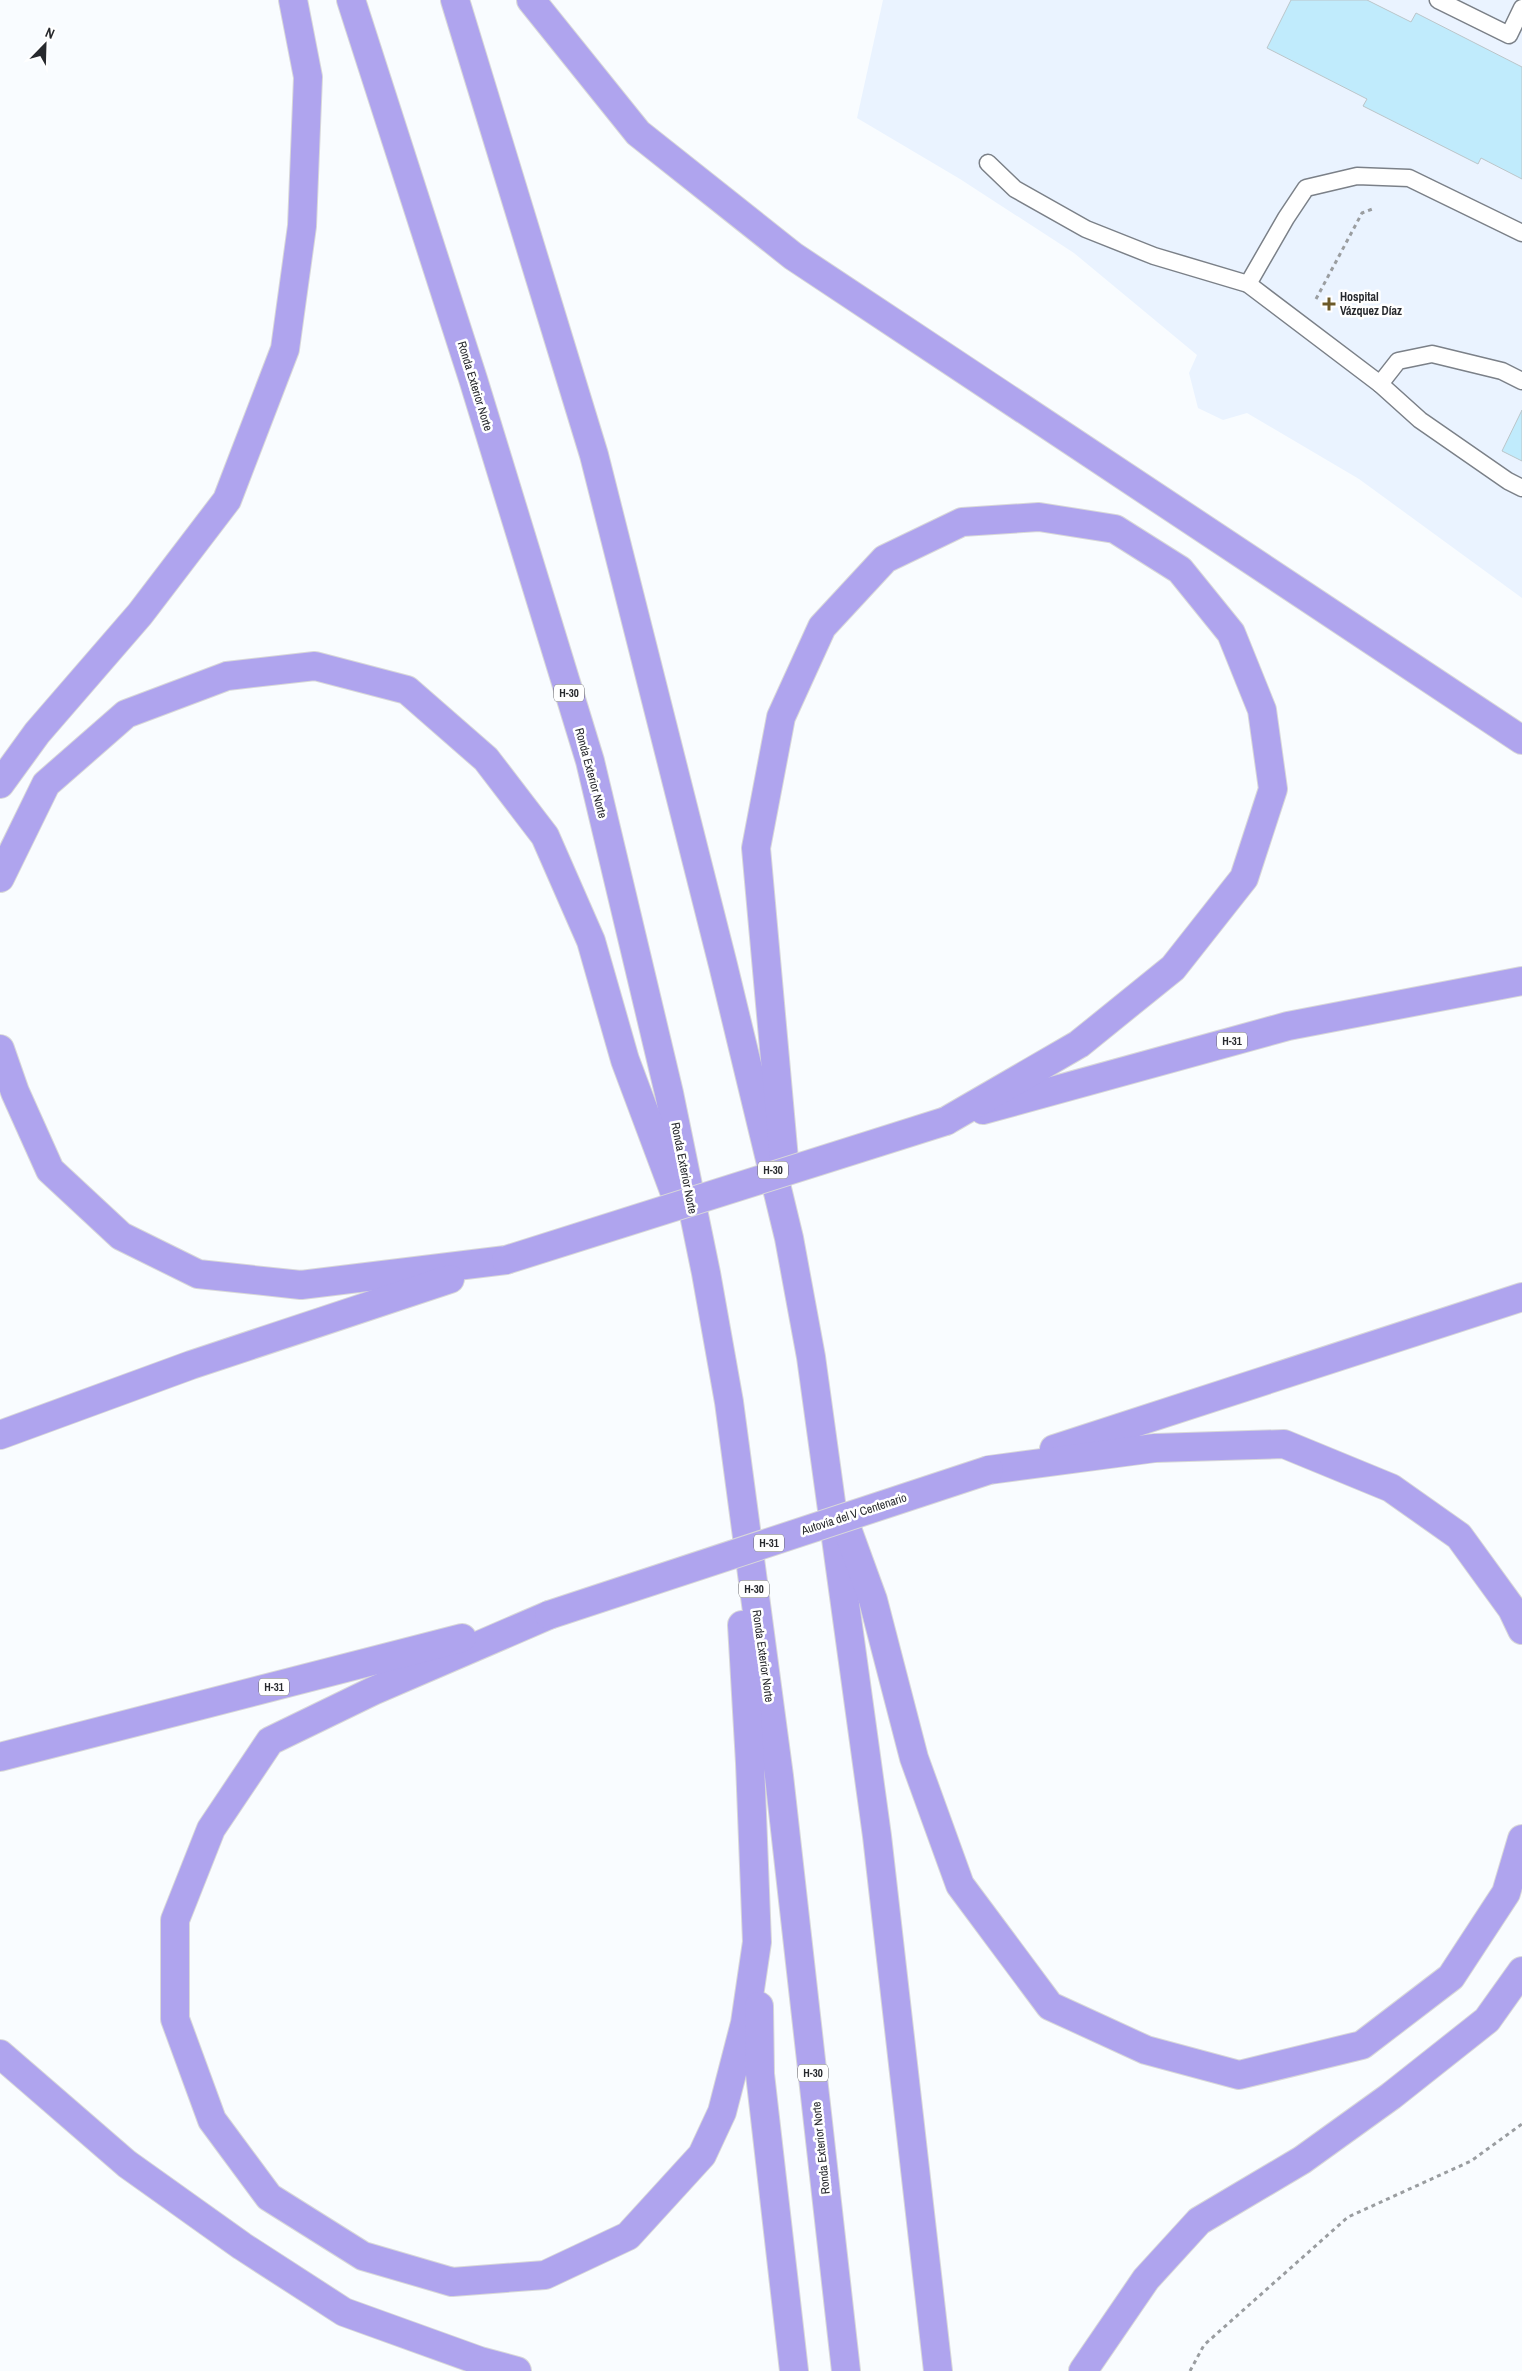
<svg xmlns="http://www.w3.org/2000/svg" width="1522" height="2371" viewBox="0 0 1522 2371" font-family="'Archivo Narrow',sans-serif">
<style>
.built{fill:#eaf3ff}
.building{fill:#c0ebfc;stroke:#bbc5c9}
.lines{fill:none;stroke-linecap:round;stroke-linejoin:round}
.service-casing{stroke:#7b8088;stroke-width:19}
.motorway-casing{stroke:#d8d8d9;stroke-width:30}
.path{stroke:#9a9da0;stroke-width:3;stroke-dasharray:4 4;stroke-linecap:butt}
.service{stroke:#fff;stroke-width:16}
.motorway{stroke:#afa4ee;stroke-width:28}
.motorway-bridge-casing{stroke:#d8d8d9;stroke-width:30;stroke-linecap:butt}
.motorway-bridge{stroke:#afa4ee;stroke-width:28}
.poi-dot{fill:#6d5a28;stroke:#fff;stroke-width:2}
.labels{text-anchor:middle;stroke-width:5;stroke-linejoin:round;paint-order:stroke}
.shield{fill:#fff;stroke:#68696c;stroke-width:1}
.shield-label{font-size:11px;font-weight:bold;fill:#27292d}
.poi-label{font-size:12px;font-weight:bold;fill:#27292d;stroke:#fff;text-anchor:start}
.street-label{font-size:12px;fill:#27292d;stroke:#fff}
</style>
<rect width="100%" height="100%" fill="#f9fcff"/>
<path class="built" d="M883 0H1522V598L1359 479 1247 413 1223 420 1198 408 1189 373 1197 355 1074 253 960 179 857 118Z"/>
<g class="building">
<path d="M1291 0H1367L1411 22 1416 13 1522 67V179L1481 158 1478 164 1363 106 1367 99 1267 48Z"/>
<path d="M1522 410V461L1502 451Z"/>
</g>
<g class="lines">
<g class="service-casing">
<g id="service">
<path d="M1438 0 1509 35 1522 8"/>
<path d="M988 163 1015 189 1086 229 1154 256 1248 284 1380 384 1398 361 1432 354 1502 371 1522 381"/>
<path d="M1248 284 1286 218 1306 188 1357 176 1409 178 1522 233"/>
<path d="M1380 384 1420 420 1508 481 1522 488"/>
</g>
</g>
<g class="motorway-casing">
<g id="motorway">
<path d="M351 0 473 379 590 761 669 1093 706 1273 729 1402 779 1776 846 2371"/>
<path d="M455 0 594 455 723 965 789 1238 811 1357 877 1836 938 2371"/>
<path d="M531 0 638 133 793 256 1522 740"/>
<path d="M0 784 37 733 140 614 227 500 285 349 302 226 308 77 293 0"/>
<path d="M0 878 46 784 126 714 227 676 315 666 407 690 486 759 545 836 591 941 625 1060 677 1199"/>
<path d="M0 1049 15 1092 50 1170 121 1236 198 1274 301 1285 506 1260"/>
<path d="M983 1110 1288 1026 1522 981"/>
<path d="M784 1159 756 848 781 717 822 627 885 559 962 522 1039 517 1115 529 1180 570 1231 633 1262 710 1273 789 1244 878 1173 968 1079 1044 946 1121"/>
<path d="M0 1435 191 1365 450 1279"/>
<path d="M1054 1449 1522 1297"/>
<path d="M989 1470 1155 1448 1284 1444 1391 1488 1459 1536 1512 1609 1522 1630"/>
<path d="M845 1523 873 1600 914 1758 960 1885 1050 2006 1146 2050 1239 2075 1362 2045 1451 1977 1506 1893 1522 1839"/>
<path d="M549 1615 373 1691 270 1741 211 1829 175 1920V2019L212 2120 269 2197 363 2256 452 2282 545 2275 628 2236 702 2155 722 2112 745 2023 757 1942 750 1763 742 1625"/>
<path d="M0 1757 462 1638"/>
<path d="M759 2006 760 2074 794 2371"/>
<path d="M0 2054 127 2164 242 2246 344 2312 480 2361 517 2371"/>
<path d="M1083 2371 1146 2279 1199 2221 1302 2160 1391 2096 1487 2020 1522 1971"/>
</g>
</g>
<g class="path">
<path d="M1316 299 1362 213 1375 208"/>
<path d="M1190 2371 1204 2345 1348 2217 1471 2161 1522 2124"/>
</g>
<use href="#service" class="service"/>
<use href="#motorway" class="motorway"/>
<g class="motorway-bridge-casing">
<g id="motorway-bridge">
<path d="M506 1260 946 1121"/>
<path d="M549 1615 989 1470"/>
</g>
</g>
<use href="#motorway-bridge" class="motorway-bridge"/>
</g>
<path class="poi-dot" d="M1326.5 296.5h5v5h5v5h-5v5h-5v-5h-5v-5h5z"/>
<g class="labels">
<g class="shield">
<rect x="554" y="684.5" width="30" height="17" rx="4"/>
<rect x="1217" y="1032.5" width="30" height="17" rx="4"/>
<rect x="758" y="1161.5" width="30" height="17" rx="4"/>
<rect x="754" y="1534.5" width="30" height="17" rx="4"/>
<rect x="739" y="1580.5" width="30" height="17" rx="4"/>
<rect x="259" y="1678.5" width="30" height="17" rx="4"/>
<rect x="798" y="2064.5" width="30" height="17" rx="4"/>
</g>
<g class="shield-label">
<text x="569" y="697">H-30</text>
<text x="1232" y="1045">H-31</text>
<text x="773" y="1174">H-30</text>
<text x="769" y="1547">H-31</text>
<text x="754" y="1593">H-30</text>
<text x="274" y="1691">H-31</text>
<text x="813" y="2077">H-30</text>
</g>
<g class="poi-label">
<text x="1340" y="301">Hospital<tspan x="1340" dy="14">Vázquez Díaz</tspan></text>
</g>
<g class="street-label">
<text transform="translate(475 386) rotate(73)" y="4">Ronda Exterior Norte</text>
<text transform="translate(591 773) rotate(75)" y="4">Ronda Exterior Norte</text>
<text transform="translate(684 1168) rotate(79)" y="4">Ronda Exterior Norte</text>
<text transform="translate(854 1514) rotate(-18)" y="4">Autovía del V Centenario</text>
<text transform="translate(763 1656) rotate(82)" y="4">Ronda Exterior Norte</text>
<text transform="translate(821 2148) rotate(-96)" y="4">Ronda Exterior Norte</text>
</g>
</g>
<g transform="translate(45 45) rotate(23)" stroke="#ffffff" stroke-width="4" paint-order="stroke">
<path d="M0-4L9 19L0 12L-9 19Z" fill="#27292d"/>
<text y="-8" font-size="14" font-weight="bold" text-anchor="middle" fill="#27292d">N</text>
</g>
</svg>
